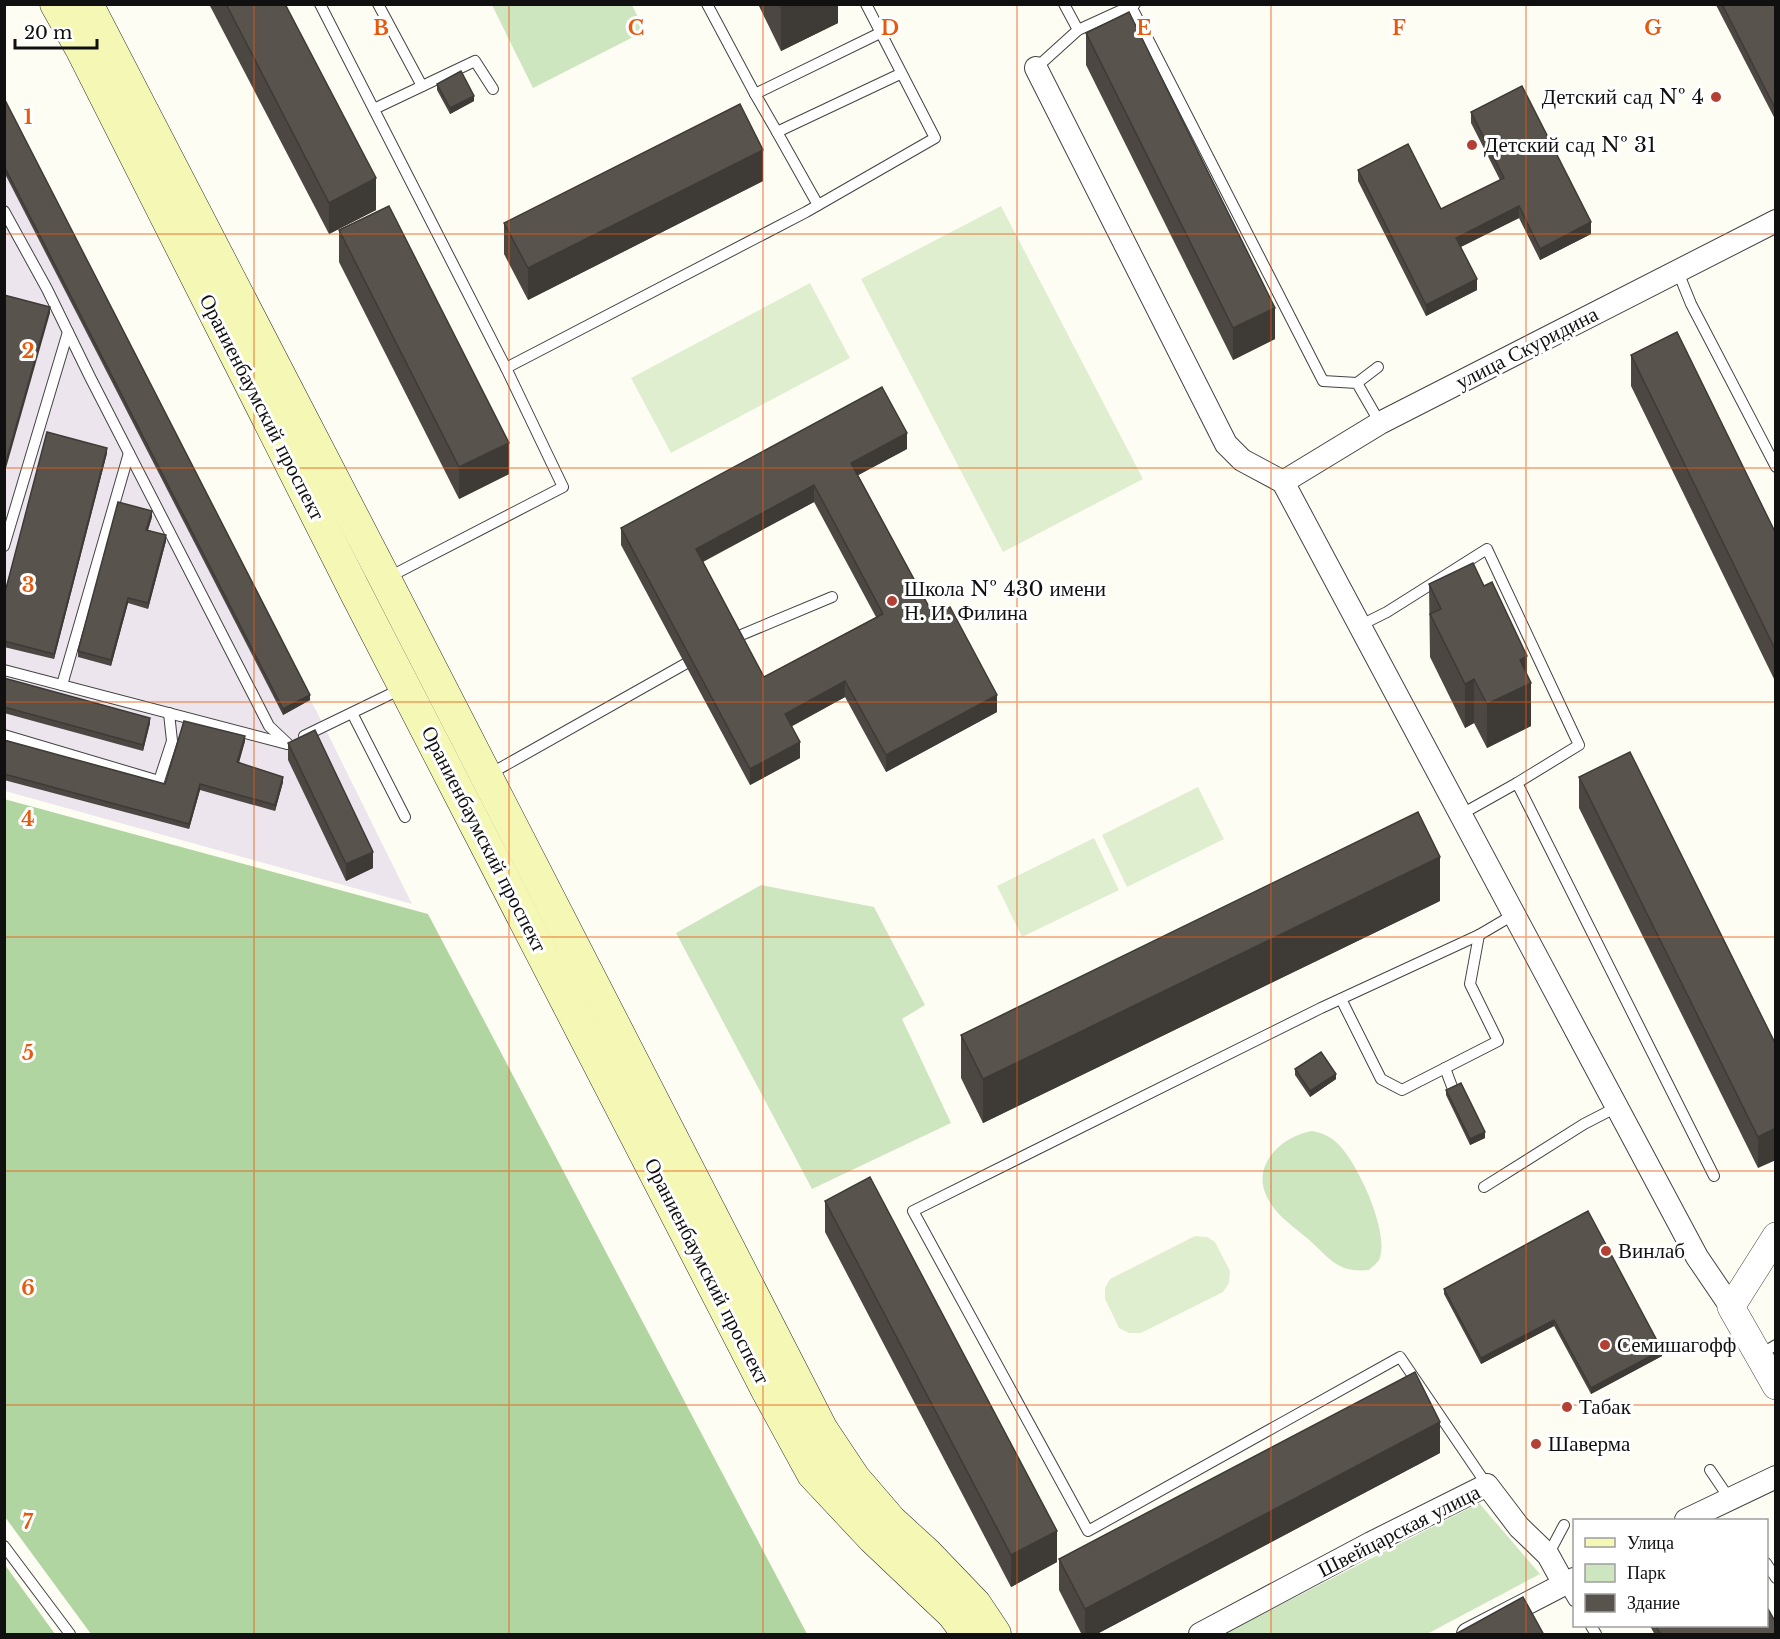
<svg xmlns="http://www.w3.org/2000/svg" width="1780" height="1639" viewBox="0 0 1780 1639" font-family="'Libre Baskerville',serif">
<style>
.industrial{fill:#ede5ed}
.green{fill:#cee6c0}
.forest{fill:#b1d5a0}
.pitch{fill:#e0eed0}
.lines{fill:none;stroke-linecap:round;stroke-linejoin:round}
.service-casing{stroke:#434343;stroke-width:12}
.minor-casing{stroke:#434343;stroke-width:24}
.tertiary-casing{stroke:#434343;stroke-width:28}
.secondary-casing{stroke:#323232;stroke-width:33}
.service{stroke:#fff;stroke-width:10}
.minor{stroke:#fff;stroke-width:22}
.tertiary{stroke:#fff;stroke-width:27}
.secondary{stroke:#f5f7b5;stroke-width:32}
.wall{fill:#4c4742;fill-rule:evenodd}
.shaded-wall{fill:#3e3a36}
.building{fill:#58534d;stroke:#3e3a36;stroke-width:1.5;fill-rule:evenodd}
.grid{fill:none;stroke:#e8590c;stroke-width:1.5;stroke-opacity:0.55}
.poi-dot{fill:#b34034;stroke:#fff;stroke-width:2}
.labels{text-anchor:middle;stroke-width:6;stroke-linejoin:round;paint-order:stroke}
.poi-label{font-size:21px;fill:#101010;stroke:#fff;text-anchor:start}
.street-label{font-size:21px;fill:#101010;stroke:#fff}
.grid-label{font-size:20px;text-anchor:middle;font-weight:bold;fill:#e8590c;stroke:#fff;stroke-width:6;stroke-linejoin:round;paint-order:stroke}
</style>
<rect width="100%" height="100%" fill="#fefdf4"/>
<path class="industrial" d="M4 104 324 726 412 904 5 791Z"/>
<g class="green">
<path d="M492 5H632L645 31 533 88Z"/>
<path d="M761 885 874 907 925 1005 902 1019 951 1123 812 1189 676 933Z"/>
<path d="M1312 1131C1322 1133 1330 1136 1337 1143 1357 1161 1391 1234 1379 1260 1377 1263 1372 1267 1369 1270 1336 1273 1330 1258 1307 1238 1293 1226 1274 1214 1266 1195 1252 1163 1283 1136 1312 1131Z"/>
<path d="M1479 1503 1540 1574 1427 1634H1224Z"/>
</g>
<g class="forest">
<path d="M4 799 428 914 807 1634H91L5 1517Z"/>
<path d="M5 1565 55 1634H5Z"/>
</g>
<g class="pitch">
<path d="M1001 206 1143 479 1003 552 861 279Z"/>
<path d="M810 283 850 358 671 453 631 378Z"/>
<path d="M1198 787 1224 839 1127 887 1102 835Z"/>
<path d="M1094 838 1119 890 1022 937 997 886Z"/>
<path d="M1195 1236 1207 1237 1215 1242 1230 1271 1229 1283 1223 1292 1141 1333H1129L1119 1328 1105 1299V1288L1110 1279Z"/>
</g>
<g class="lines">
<g class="service-casing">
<g id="service">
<path d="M320 4 506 368"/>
<path d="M378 4 422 86"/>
<path d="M707 4 755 94 880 33"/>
<path d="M1064 4 1078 30"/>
<path d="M1131 6 1323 381 1357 383 1380 423"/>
<path d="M1036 68 1078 30 1135 4"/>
<path d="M755 94 777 132"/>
<path d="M374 109 475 61 493 89"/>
<path d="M818 205 777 132 900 74"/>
<path d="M4 211 47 289 90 377 269 726 288 744"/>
<path d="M1678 272 1691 304 1776 467"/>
<path d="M1357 383 1378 367"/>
<path d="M4 546 68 332"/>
<path d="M387 578 563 487 506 368 806 212 935 138 866 4"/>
<path d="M1359 626 1387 612 1487 549 1579 745 1517 783"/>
<path d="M734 638 832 597"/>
<path d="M4 670 287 744"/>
<path d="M62 685 129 453"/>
<path d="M352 713 405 817"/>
<path d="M4 735 159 781 172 741 169 713"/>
<path d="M304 736 403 688"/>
<path d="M488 775 685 664"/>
<path d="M1460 815 1517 783 1714 1176"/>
<path d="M1341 999 1381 1079 1402 1090 1498 1041 1470 984 1479 935"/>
<path d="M1445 1068 1454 1092"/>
<path d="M1484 1187 1584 1124 1617 1107"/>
<path d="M1759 1355 1776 1345"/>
<path d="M1710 1470 1729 1498"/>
<path d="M1487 1485 1400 1357 1088 1531 913 1211 1321 1008 1479 935 1513 915"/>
<path d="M4 1546 70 1634"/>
<path d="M1548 1555 1564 1525"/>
<path d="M1766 1563 1776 1578"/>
<path d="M1564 1584 1574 1601"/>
<path d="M1591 1626 1596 1634"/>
</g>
</g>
<g class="minor-casing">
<g id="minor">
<path d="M1036 68 1226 444 1242 460 1283 482 1697 1257 1731 1307"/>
<path d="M1283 482 1380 423 1776 221"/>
<path d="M1686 1520 1776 1477"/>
<path d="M1200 1634 1371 1543 1487 1485 1519 1527 1548 1555 1564 1584"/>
<path d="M1468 1634 1574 1579"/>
</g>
</g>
<g class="tertiary-casing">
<path id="tertiary" d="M1776 1236 1731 1307 1776 1386"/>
</g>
<g class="secondary-casing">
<g id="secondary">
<path d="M56 4 82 50 356 593 767 1390 813 1474 873 1538 953 1614 968 1634"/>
<path d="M87 4 385 579 822 1430 854 1478 891 1521 927 1554 975 1604 995 1634"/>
</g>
</g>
<use href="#service" class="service"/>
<use href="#minor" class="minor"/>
<use href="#tertiary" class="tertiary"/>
<use href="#secondary" class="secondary"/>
</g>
<g class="wall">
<path d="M209 4H285L376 210 329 234Z"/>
<path d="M758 4H838V23L781 51Z"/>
<path d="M1776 4V121L1716 5Z"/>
<path d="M1086 33 1275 339 1233 360 1086 65Z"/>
<path d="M437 84 474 101 450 114 437 90Z"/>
<path d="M4 98 310 700 283 715 4 172Z"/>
<path d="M1471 112 1591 234 1540 260 1519 218 1461 247 1477 290 1426 316 1358 181V170L1441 209 1500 180 1471 123Z"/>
<path d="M763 181 528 300 504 254V223Z"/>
<path d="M339 230 509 474 459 499 339 262Z"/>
<path d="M1631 355 1776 534V683L1631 386Z"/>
<path d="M907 449 858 475 934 616 997 712 886 772 845 697 792 726 800 758 750 785 621 545V528ZM814 502 876 617 764 677 703 562Z"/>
<path d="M107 453 54 659 4 647V596Z"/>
<path d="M152 517 148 530 166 541 148 609 128 603 111 666 78 657V651Z"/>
<path d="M1429 584 1527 675 1531 726 1487 748 1474 723 1465 728 1430 657Z"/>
<path d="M4 678 150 723 143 751 4 713Z"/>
<path d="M4 740 165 784 245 741 239 763 283 782 275 811 200 790 189 829 4 780Z"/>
<path d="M288 743 373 868 346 881 288 760Z"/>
<path d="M1579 777 1776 1045 1758 1168 1579 808Z"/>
<path d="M1440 901 983 1123 961 1078V1035Z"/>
<path d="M1295 1069 1336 1079 1310 1097 1295 1075Z"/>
<path d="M1446 1090 1485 1138 1470 1145 1446 1095Z"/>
<path d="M825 1201 1057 1562 1011 1587 825 1232Z"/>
<path d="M1588 1211 1662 1356 1591 1394 1554 1326 1481 1364 1444 1294V1289Z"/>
<path d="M1440 1453 1095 1635H1082L1059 1590V1559Z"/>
<path d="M1650 1626H1767L1776 1635H1655Z"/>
</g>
<g class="shaded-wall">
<path d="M788 4H838V23L781 51V8Z"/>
<path d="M474 96V101L450 114V108Z"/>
<path d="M763 150V181L528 300V268Z"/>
<path d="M376 178V210L329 234V203Z"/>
<path d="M1519 206V218L1456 249V238Z"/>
<path d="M1591 222V234L1540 260V249Z"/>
<path d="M1477 279V290L1426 316V305Z"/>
<path d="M50 307V313L4 475V469Z"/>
<path d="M1275 308V339L1233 360V328Z"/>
<path d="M907 433V449L851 479V463Z"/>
<path d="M509 443V474L459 499V467Z"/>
<path d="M107 448V453L54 659V654Z"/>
<path d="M814 485V502L696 565V549Z"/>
<path d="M152 511V517L146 536V530Z"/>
<path d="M166 535V541L148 609V603Z"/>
<path d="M128 598V603L111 666V660Z"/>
<path d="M1527 656V685L1531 683V726L1487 748V704L1520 660Z"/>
<path d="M1474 679V723L1465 728V684Z"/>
<path d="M845 681V697L785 730V714Z"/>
<path d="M310 695V700L283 715V709Z"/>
<path d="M997 695V712L886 772V755Z"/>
<path d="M150 718V723L143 751V745Z"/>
<path d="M245 736V741L237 768V762Z"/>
<path d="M800 742V758L750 785V769Z"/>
<path d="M283 777V782L275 811V805Z"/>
<path d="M200 784V790L189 829V824Z"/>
<path d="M373 852V868L346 881V864Z"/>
<path d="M1440 857V901L983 1123V1079Z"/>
<path d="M1336 1074V1079L1310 1097V1091Z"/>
<path d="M1776 1128V1160L1758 1168V1137Z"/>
<path d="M1485 1132V1138L1470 1145V1139Z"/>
<path d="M1554 1320V1326L1481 1364V1358Z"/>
<path d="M1662 1350V1356L1591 1394V1388Z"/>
<path d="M1440 1422V1453L1095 1635H1085V1609Z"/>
<path d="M1057 1531V1562L1011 1587V1555Z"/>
</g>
<g class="building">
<path d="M226 4H285L376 178 329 203Z"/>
<path d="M779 4H788L781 8Z"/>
<path d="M1722 4H1776V110Z"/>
<path d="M1129 12 1275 308 1233 328 1086 33Z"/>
<path d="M461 71 474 96 450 108 437 84Z"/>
<path d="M1522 86 1591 222 1540 249 1519 206 1456 238 1477 279 1426 305 1358 170 1408 144 1441 209 1504 178 1471 112Z"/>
<path d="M4 98 310 695 283 709 4 166Z"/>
<path d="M740 104 763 150 528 268 504 223Z"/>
<path d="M389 206 509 443 459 467 339 230Z"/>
<path d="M4 295 50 307 4 469Z"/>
<path d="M1677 332 1776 534V651L1631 355Z"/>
<path d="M882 387 907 433 851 463 934 616 950 607 997 695 886 755 845 681 785 714 800 742 750 769 621 528ZM814 485 883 614 764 677 696 549Z"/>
<path d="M47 432 107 448 54 654 4 641V596Z"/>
<path d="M118 502 152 511 146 530 166 535 148 603 128 598 111 660 78 651Z"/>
<path d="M1473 563 1484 586 1492 582 1527 656 1520 660 1531 683 1487 704 1474 679 1465 684 1430 614 1441 609 1429 584Z"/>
<path d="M4 678 150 718 143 745 4 707Z"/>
<path d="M184 721 245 736 237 762 283 777 275 805 200 784 189 824 4 774V740L165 784Z"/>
<path d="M315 730 373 852 346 864 288 743Z"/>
<path d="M1630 752 1776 1045V1128L1758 1137 1579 777Z"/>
<path d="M1418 812 1440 857 983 1079 961 1035Z"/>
<path d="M1321 1052 1336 1074 1310 1091 1295 1069Z"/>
<path d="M1461 1083 1485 1132 1470 1139 1446 1090Z"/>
<path d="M870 1177 1057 1531 1011 1555 825 1201Z"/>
<path d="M1588 1211 1662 1350 1591 1388 1554 1320 1481 1358 1444 1289Z"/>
<path d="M1415 1372 1440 1422 1085 1609 1059 1559Z"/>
<path d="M1523 1597 1544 1635H1454Z"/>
<path d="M1767 1607 1776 1623V1635H1661L1656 1626H1767Z"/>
</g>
<path class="grid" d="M254 4V1634M509 4V1634M763 4V1634M1017 4V1634M1271 4V1634M1526 4V1634M4 234H1776M4 468H1776M4 702H1776M4 937H1776M4 1171H1776M4 1405H1776"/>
<g class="poi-dot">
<circle cx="1716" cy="97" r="6"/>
<circle cx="1472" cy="145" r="6"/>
<circle cx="892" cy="601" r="6"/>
<circle cx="1606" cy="1251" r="6"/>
<circle cx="1605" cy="1345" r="6"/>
<circle cx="1567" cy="1407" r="6"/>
<circle cx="1536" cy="1444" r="6"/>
</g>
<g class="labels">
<g class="poi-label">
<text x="1704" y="104" text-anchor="end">Детский сад № 4</text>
<text x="1484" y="152">Детский сад № 31</text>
<text x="904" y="596">Школа № 430 имени<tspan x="904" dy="24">Н. И. Филина</tspan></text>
<text x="1618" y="1258">Винлаб</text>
<text x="1617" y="1352">Семишагофф</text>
<text x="1579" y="1414">Табак</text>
<text x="1548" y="1451">Шаверма</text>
</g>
<g class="street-label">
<text transform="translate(1527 348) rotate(-27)" y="7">улица Скуридина</text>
<text transform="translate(262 407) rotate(63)" y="7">Ораниенбаумский проспект</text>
<text transform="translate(484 839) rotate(63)" y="7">Ораниенбаумский проспект</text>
<text transform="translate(707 1271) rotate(63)" y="7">Ораниенбаумский проспект</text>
<text transform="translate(1399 1531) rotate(-27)" y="7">Швейцарская улица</text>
</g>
</g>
<g class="grid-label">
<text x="381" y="35">B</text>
<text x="636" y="35">C</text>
<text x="890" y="35">D</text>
<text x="1144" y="35">E</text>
<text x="1399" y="35">F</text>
<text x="1653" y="35">G</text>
<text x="28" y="124">1</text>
<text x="28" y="358">2</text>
<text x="28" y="592">3</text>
<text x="28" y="826">4</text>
<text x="28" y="1060">5</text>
<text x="28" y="1295">6</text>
<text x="28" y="1529">7</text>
</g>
<rect width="1780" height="1639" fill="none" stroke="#101010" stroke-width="12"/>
<rect x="1573" y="1519" width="195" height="108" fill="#ffffff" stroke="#9f9f9f" stroke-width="1.5"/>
<rect x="1585" y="1538" width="30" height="9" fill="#f5f7b5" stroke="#9f9f9f" stroke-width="1.5"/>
<text x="1627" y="1549" font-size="18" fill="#101010">Улица</text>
<rect x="1585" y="1564" width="30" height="18" fill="#cee6c0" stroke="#9f9f9f" stroke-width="1.5"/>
<text x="1627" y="1579" font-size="18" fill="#101010">Парк</text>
<rect x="1585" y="1594" width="30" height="18" fill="#58534d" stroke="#9f9f9f" stroke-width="1.5"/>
<text x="1627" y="1609" font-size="18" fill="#101010">Здание</text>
<path d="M15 39v9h82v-9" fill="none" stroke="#101010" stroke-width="3"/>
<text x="24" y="39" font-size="18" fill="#101010" stroke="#ffffff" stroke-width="4.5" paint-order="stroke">20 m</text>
</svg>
